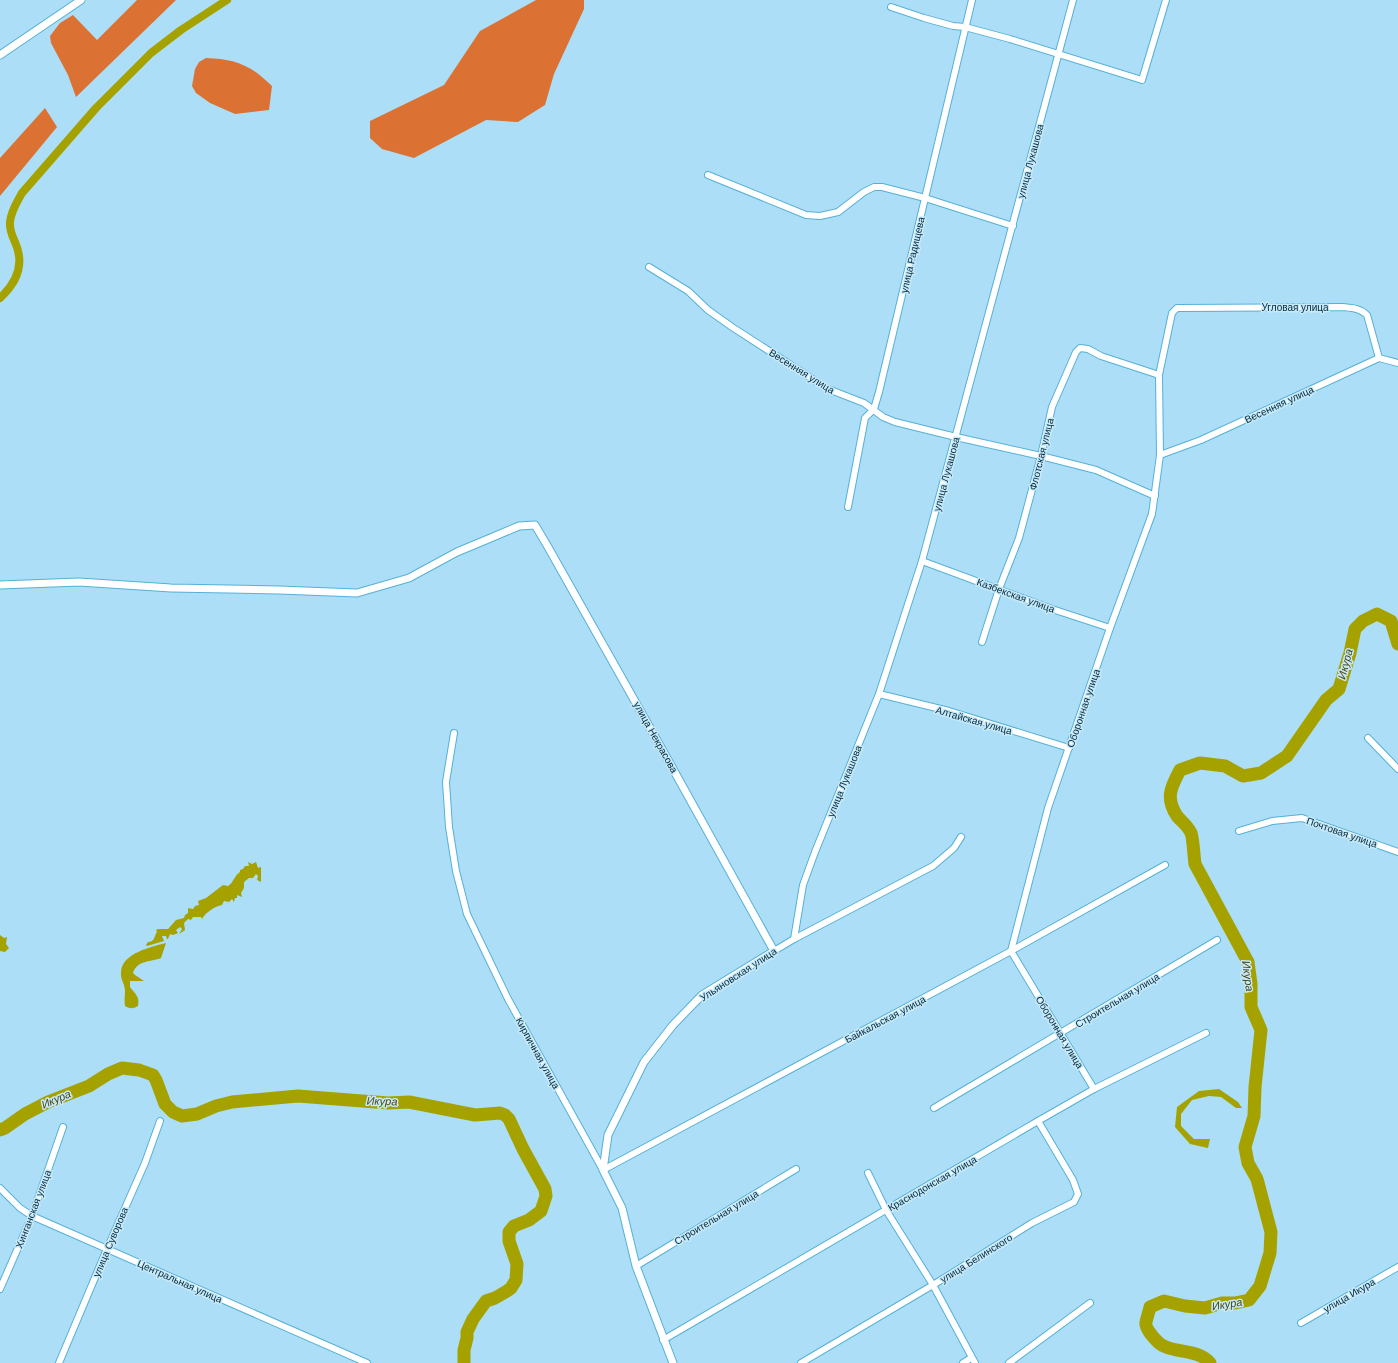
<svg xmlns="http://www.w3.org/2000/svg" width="1398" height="1363" viewBox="0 0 1398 1363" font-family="'DM Sans',sans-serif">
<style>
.forest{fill:#db7233}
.water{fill:#a5a200}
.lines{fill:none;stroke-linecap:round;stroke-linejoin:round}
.canal{stroke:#a5a200;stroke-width:8}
.river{stroke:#a5a200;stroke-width:13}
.minor-casing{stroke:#55b0d7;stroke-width:8}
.tertiary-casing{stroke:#55b0d7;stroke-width:9}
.minor{stroke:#fff;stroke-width:6}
.tertiary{stroke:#fff;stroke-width:7}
.labels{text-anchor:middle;stroke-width:3;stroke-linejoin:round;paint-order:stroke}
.street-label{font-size:10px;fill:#022b3b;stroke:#c8e9f9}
.water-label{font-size:11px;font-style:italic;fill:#474611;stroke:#c8e9f9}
</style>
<rect width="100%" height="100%" fill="#acdff7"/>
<g class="forest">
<path d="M137 0H176L76 97 68 75 51 43 50 36 60 23 73 15 97 40Z"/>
<path d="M536 0H584V9L554 74 545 105 518 122 486 120 414 158 382 149 370 138V121L444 85 480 31Z"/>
<path d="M206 58C235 59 251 65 272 86L269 110 235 114 210 103 196 93 192 86 195 69 199 62Z"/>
<path d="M45 108 57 127 0 196V158Z"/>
</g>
<g class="water">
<path d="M248 862 252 864 256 862 258 868 261 867V882L257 880 258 876 256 874 253 878H249L244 882V888L241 893 242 897 237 895V898H235L234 902 232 899 229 902 224 901 222 905C215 906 205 913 202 919L201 917H193L191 920 188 919 184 923 185 930 179 934 182 929 180 927 176 930 178 933 173 935 170 934 168 939H167L166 936H162L164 941 147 946 146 945 148 942C155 942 154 936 157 932L156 930 158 929H168L176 920 184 918 185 915 188 913V908L193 909 195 906 199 905 198 901 206 898 223 885 228 886C234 882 234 876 240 872V870L243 869 245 866H249Z"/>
<path d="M0 935 4 938 7 937 6 944 9 948 5 952 0 951Z"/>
<path d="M166 943 161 958C151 962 137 960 133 973L135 975 144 981H130V987C135 994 140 996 138 1006 133 1009 130 1009 125 1006 124 1001 125 996 125 991 125 984 120 979 121 972 122 953 151 947 166 943Z"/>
<path d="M1219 1089 1238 1102 1242 1108H1236L1221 1097 1209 1096 1192 1100 1181 1114V1126L1194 1139H1210L1208 1148 1190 1144 1175 1127 1177 1107 1199 1091Z"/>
</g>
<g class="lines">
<path class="canal" d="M0 298C13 286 23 270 18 251 16 241 9 234 10 222 11 211 17 202 22 193L96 108 151 53 181 30 227 0"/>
<g class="river">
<path d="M0 1130 5 1128 25 1114 48 1102 89 1086 108 1074 122 1068 139 1070 153 1075 156 1080 165 1104 173 1112 182 1116 197 1114 216 1106 232 1102 298 1096 388 1103 409 1102 475 1115 500 1113 505 1115 509 1119 523 1149 545 1189 546 1196 541 1211 529 1220 514 1226 509 1232V1241L517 1264 516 1280 511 1288 507 1291 495 1298 486 1301 473 1319 467 1332V1338L464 1350V1363"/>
<path d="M1210 1363C1199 1350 1181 1353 1166 1347 1159 1345 1155 1339 1150 1333 1148 1330 1145 1326 1146 1322 1147 1317 1149 1312 1150 1307L1164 1301 1185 1306 1205 1308 1222 1303H1235L1249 1300 1260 1286 1270 1253 1271 1232 1257 1179 1248 1163 1245 1147 1254 1116 1255 1087 1261 1030 1251 1007V984L1248 962 1195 864C1194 857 1193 837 1191 833 1188 826 1182 822 1177 816 1165 798 1171 787 1180 770L1200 763 1225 766 1243 776 1261 773 1287 756 1326 700 1339 689 1350 653 1355 629 1363 621 1377 614 1391 621 1398 644"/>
</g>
<g class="minor-casing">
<g id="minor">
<path d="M891 7 924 18 953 26 965 27 1010 39 1142 80 1166 0"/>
<path d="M708 175 806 215 820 216 838 212 864 192 874 187H882L925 198 1013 226"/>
<path d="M649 267 688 291 708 310 732 327 828 389 864 403 883 417 895 422 956 437 1041 456 1096 470 1155 496"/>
<path d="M1160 455 1201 440 1379 358 1398 363"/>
<path d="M848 507 865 418 874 409 879 392 972 0"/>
<path d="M922 561 1052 609 1110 628"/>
<path d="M982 642 999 589 1019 538 1041 456 1052 407 1076 352 1080 348 1088 349 1101 356 1159 375"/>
<path d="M879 694 949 711 1069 748"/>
<path d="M454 733 446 782 449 827 456 871 467 914 508 999 603 1170 1011 951 1165 865"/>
<path d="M1368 738 1398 769"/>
<path d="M1239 831 1272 821 1302 818 1398 852"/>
<path d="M794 939 803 885 815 852 879 694 922 561 1073 0"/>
<path d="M774 951 794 939 933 866 954 848 961 837"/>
<path d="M1094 1089 1011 951 1048 808 1110 628 1152 514 1160 455 1159 375 1172 313 1177 308 1342 307C1352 308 1360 308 1367 315L1379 358"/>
<path d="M934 1108 1217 940"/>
<path d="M868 1173 886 1210 933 1285 975 1363"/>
<path d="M0 1188 20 1208 32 1216 367 1363"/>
<path d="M636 1266 796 1169"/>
<path d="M0 1289 32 1216 63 1127"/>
<path d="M1301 1323 1398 1267"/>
<path d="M663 1340 1038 1121 1094 1089 1206 1033"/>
<path d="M59 1363 107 1249 145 1163 160 1121"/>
<path d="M801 1363 933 1285 1032 1223 1074 1202 1078 1194 1073 1180 1038 1121"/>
<path d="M963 1363 971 1358"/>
<path d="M1009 1363 1090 1303"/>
</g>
</g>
<g class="tertiary-casing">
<g id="tertiary">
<path d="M0 55 81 0"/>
<path d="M0 585 79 582 171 588 279 590 357 593 409 578 457 552 493 537 519 526 535 525 548 547 668 760 774 951 702 995 673 1025 644 1062 608 1135 603 1170 622 1208 636 1266 673 1363"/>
</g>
</g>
<use href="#minor" class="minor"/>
<use href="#tertiary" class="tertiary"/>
</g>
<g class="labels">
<g class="street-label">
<text transform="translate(1030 161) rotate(-75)" y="4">улица Лукашова</text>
<text transform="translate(912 255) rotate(-77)" y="4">улица Радищева</text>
<text x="1295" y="311">Угловая улица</text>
<text transform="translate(802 371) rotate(32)" y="4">Весенняя улица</text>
<text transform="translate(1279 404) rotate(-25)" y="4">Весенняя улица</text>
<text transform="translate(1041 454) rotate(-76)" y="4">Флотская улица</text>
<text transform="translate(946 474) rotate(-75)" y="4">улица Лукашова</text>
<text transform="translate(1016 595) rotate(20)" y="4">Казбекская улица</text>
<text transform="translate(1083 708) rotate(-71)" y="4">Оборонная улица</text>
<text transform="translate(974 720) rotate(16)" y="4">Алтайская улица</text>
<text transform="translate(656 737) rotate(61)" y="4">улица Некрасова</text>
<text transform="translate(844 781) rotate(-68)" y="4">улица Лукашова</text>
<text transform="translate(1342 832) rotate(19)" y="4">Почтовая улица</text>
<text transform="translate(738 974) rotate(-33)" y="4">Ульяновская улица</text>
<text transform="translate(1117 1000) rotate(-31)" y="4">Строительная улица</text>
<text transform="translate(885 1019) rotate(-28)" y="4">Байкальская улица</text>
<text transform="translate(1060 1032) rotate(59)" y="4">Оборонная улица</text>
<text transform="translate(538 1053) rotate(61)" y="4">Кирпичная улица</text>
<text transform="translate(932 1183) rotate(-30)" y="4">Краснодонская улица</text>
<text transform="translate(33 1209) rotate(-69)" y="4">Хинганская улица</text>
<text transform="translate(716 1217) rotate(-31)" y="4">Строительная улица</text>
<text transform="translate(110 1242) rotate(-67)" y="4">улица Суворова</text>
<text transform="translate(976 1258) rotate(-32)" y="4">улица Белинского</text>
<text transform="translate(180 1281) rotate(24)" y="4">Центральная улица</text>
<text transform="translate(1349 1295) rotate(-30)" y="4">улица Икура</text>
</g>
<g class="water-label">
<text transform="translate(1345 664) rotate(-75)" y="4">Икура</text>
<text transform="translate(1248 976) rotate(82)" y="4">Икура</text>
<text transform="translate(56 1099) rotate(-23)" y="4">Икура</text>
<text transform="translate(382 1101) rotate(2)" y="4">Икура</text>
<text transform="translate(1227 1304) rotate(-9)" y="4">Икура</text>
</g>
</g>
</svg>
